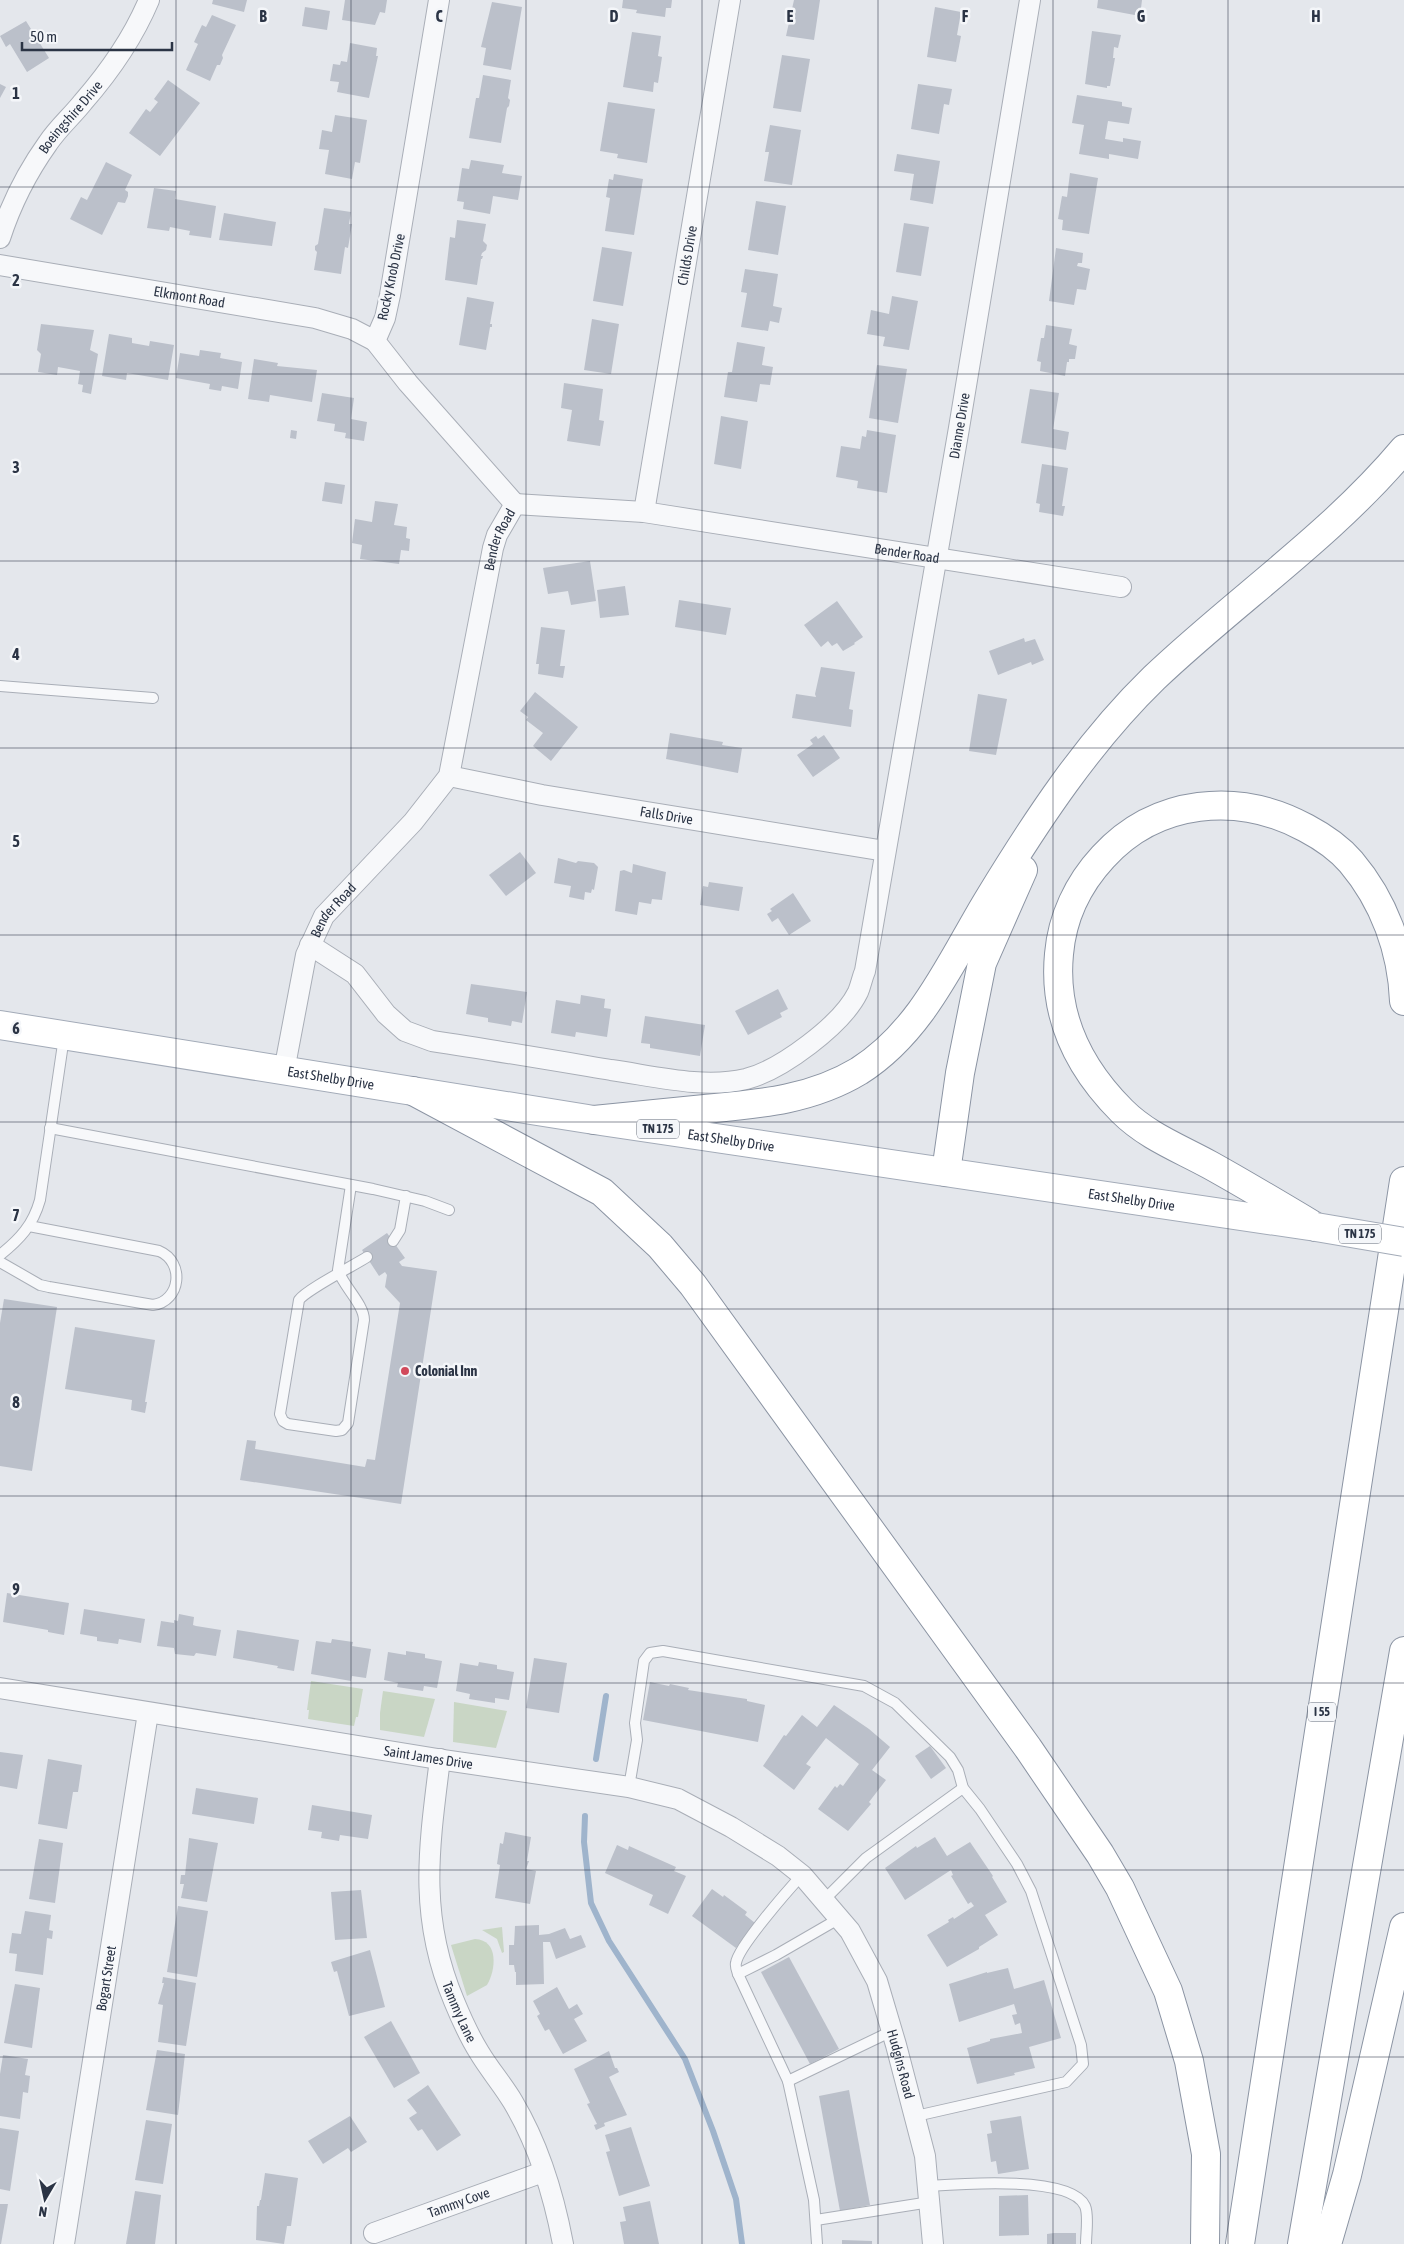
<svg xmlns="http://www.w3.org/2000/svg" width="1404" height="2244" viewBox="0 0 1404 2244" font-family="'Asap Condensed',sans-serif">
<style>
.green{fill:#c9d6c5}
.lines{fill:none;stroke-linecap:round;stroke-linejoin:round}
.stream{stroke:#9fb4cc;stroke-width:6}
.building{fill:#bbc0ca}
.lane-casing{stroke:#a9aeb7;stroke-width:12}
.street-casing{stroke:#a9aeb7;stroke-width:22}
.primary-casing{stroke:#a3abb8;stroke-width:30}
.highway-casing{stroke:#8b94a3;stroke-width:30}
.lane{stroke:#f7f8fa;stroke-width:10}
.street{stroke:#f7f8fa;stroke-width:20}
.primary{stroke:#fff;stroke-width:28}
.highway{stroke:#fff;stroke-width:28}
.primary-bridge-casing{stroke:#a3abb8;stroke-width:30;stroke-linecap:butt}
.primary-bridge{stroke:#fff;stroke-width:28}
.grid{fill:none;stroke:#2b3445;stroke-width:1;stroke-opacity:0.55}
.poi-dot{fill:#d1495b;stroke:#f4f6f9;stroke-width:2}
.labels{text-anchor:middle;stroke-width:5;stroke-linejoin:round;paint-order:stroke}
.shield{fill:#f4f6f9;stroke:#676e7b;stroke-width:1}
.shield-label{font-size:12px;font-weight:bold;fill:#2b3445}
.street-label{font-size:14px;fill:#2b3445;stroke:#f4f6f9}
.poi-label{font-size:14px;font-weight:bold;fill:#2b3445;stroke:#f4f6f9;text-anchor:start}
.grid-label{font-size:16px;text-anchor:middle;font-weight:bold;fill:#2b3445;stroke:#f4f6f9;stroke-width:5;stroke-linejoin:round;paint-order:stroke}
</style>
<rect width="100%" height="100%" fill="#e4e7ec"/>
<g class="green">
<path d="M311 1681 363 1689 358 1717H356L354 1726 308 1719 309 1710H307Z"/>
<path d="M383 1691 435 1699 424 1737 380 1730V1713Z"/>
<path d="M454 1702 507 1711 496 1748 453 1742Z"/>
<path d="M502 1927 504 1952 502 1953 497 1939 482 1930Z"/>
<path d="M475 1939C499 1940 496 1970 487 1985L467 1996 451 1945Z"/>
</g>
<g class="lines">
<g class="stream">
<path d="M596 1759 606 1696"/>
<path d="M585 1816 584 1842 591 1903 609 1941 685 2059 713 2131 736 2199 742 2244"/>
</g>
</g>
<g class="building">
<path d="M213 0H247L244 12 212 4Z"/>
<path d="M345 0H387L385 13 380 12 375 25 342 20Z"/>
<path d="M623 0H672L671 8H666L665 17 636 13 637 10 622 8Z"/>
<path d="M794 0H820L814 40 786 36Z"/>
<path d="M1098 0H1142L1140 16 1097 8Z"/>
<path d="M492 2 522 7 511 70 483 65 486 48 481 47Z"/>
<path d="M305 7 330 11 327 30 302 26Z"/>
<path d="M935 7 961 12 957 35 961 36 956 62 927 57Z"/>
<path d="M212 15 236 25 222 55 223 58 220 65H217L210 81 186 70 198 44 194 42 202 25 206 27Z"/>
<path d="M26 21 49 58 27 72 10 44 6 47 0 36Z"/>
<path d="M1092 31 1121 35 1118 48 1114 47 1113 58H1115L1110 86H1107V88L1085 84Z"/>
<path d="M632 32 661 36 658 56 662 57 658 83 654 82 653 92 623 87Z"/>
<path d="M350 43 377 48 376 56H378L369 98 337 92 339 82 330 81 333 64 340 65 341 61 347 62Z"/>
<path d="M782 55 810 59 801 112 773 108Z"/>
<path d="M483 75 511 80 508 98 510 100 509 106 507 108 501 143 469 138 476 98H479Z"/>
<path d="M168 80 200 103 160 156 129 133 146 109 150 112 158 102 154 99Z"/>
<path d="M0 84 6 87 0 98Z"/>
<path d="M918 84 952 89 949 105 944 104 939 134 911 129Z"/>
<path d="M1077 95 1122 102V106L1132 108 1129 124 1108 121 1105 139 1123 142V138L1141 141 1138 159 1109 154V159L1079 154 1084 125 1072 123Z"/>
<path d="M608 102 655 109 647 163 617 158 618 154 600 151Z"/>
<path d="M335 115 367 120 360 163 355 162 352 179 325 174 329 150 319 149 322 130 332 132Z"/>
<path d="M770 125 801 130 792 185 764 181 769 152H765Z"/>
<path d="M897 154 940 161 933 204 910 200 914 174 894 171Z"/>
<path d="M471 160 504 165 502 173 522 176 518 200 493 196 490 214 463 209 464 202 457 201 462 168 469 169Z"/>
<path d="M106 162 132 175 125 190 128 192V196L125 203 118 202 102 235 70 219 81 197 87 200Z"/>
<path d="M1070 173 1098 178 1089 234 1062 230 1063 220 1058 219 1062 196 1067 197Z"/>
<path d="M614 174 643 179 634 235 605 231 610 198 606 197 609 179 613 180Z"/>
<path d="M154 188 176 191 175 199 216 206 211 238 189 235 190 231 170 227 169 231 147 228Z"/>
<path d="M756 201 786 206 778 255 748 250Z"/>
<path d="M324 208 351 212 349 224H352L348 248 345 247 341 274 314 270 317 252 315 250V246L318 244Z"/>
<path d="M224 213 276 222 272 246 219 240Z"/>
<path d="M457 220 486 224 483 241 487 245 486 250 482 253 481 256H483L482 259H481L477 285 445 280 450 237 455 238Z"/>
<path d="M904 223 929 227 921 276 896 272Z"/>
<path d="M602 247 632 252 623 306 593 301Z"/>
<path d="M1056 248 1083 253 1082 263H1078L1077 266 1090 269 1086 290 1077 289 1074 305 1049 301Z"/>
<path d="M745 269 778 274 773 306 782 308 779 323 770 321 768 331 741 327 747 293 741 292Z"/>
<path d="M892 296 918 301 909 350 883 346 885 337 867 334 871 310 889 314Z"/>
<path d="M467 297 494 302 490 324H492V327H490L486 350 459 345Z"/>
<path d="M592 319 619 324 611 374 584 370Z"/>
<path d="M41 324 94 330 90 350 98 354 91 394 82 392 83 385 78 384 80 371 58 367 57 375 38 372 41 354 37 350Z"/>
<path d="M1046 325 1072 329 1069 344 1077 346 1075 359H1069V362H1067L1065 376 1040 371 1041 362 1037 361 1041 338H1044Z"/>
<path d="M109 334 132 338V343L149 346 150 341 174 345 168 380 127 373 126 380 102 376Z"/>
<path d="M737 342 765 347 762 365 773 367 770 385 760 384 757 402 724 397 728 372H732Z"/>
<path d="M200 350 221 353 220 358 242 362 238 389 222 386 221 391 209 389 210 384 176 378 180 353 199 356Z"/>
<path d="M254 359 278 363 277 366 317 370 312 402 270 395 269 402 248 399Z"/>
<path d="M877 365 907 369 898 423 869 418Z"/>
<path d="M564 383 603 389 599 420 604 421 600 446 567 441 572 410 561 408Z"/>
<path d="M1030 389 1059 393 1053 429 1069 432 1066 450 1021 443Z"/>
<path d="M322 393 354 398 351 419 367 422 364 441 345 438 346 433 334 431 335 424 317 421Z"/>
<path d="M721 416 748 421 741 469 714 464Z"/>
<path d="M291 430 297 431 296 439 290 438Z"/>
<path d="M867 430 896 435 887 493 857 488 858 481 836 477 841 446 860 449 862 436 866 437Z"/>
<path d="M1042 464 1068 468 1062 506H1065L1063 516 1039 512 1040 504 1036 503Z"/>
<path d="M325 482 345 485 342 504 322 501Z"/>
<path d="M375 501 398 504 394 525 407 527 406 538 410 539 409 551 401 550 399 564 360 559 362 545 352 543 355 519 372 522Z"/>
<path d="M590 561 596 601 571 605 568 591 548 594 543 568Z"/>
<path d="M625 586 629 615 600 618 597 590Z"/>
<path d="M679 600 731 608 726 635 675 627Z"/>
<path d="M837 601 863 637 854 643 855 644 843 651 837 643 832 646 828 641 821 647 804 625Z"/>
<path d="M541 627 565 630 560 666H565L563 678 538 674 539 664H536Z"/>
<path d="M1024 638 1025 642 1035 639 1044 660 1032 665 1031 662 998 675 989 651Z"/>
<path d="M821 667 855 672 849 709 853 710 851 727 792 718 796 694 816 697 815 694Z"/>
<path d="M535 692 578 727 551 761 533 746 543 733 526 720 528 717 520 711Z"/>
<path d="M978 694 1007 699 996 755 969 751Z"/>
<path d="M670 733 723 742 722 745 742 748 738 773 666 759Z"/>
<path d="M824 735 840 758 813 777 797 755 813 744 810 740 816 736 818 739Z"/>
<path d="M520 852 536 873 506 896 489 875Z"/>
<path d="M558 858 576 863 578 861 594 863 598 867 594 890 592 889 591 893 585 892 584 900 569 897 571 886 554 883Z"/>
<path d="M633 864 666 872 662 900 652 899 651 904 639 902 637 915 615 911 620 871 624 870 632 873Z"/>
<path d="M709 882 743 887 739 911 700 905 703 886 708 887Z"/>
<path d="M793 893 811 921 789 935 778 918 772 922 767 914 772 911 770 909Z"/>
<path d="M471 984 527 992 522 1023 512 1021 511 1026 488 1022V1018L466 1014Z"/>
<path d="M778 989 788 1009 780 1013 782 1017 748 1035 735 1011Z"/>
<path d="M581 995 605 999 604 1008 611 1009 607 1037 576 1032 575 1037 551 1033 556 1000 580 1004Z"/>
<path d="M645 1016 705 1025 700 1056 650 1048V1044L641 1043Z"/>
<path d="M387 1233 405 1258 399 1262 402 1266 437 1271 401 1504 240 1480 247 1440 256 1441 255 1449 365 1467 367 1459 375 1460 400 1303 385 1287 387 1275 385 1272 379 1276 362 1250Z"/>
<path d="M4 1299 57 1307 32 1471 0 1466V1323Z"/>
<path d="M75 1327 155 1340 145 1402H147L145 1413 131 1410 132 1400 65 1389Z"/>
<path d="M7 1593 69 1603 64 1635 48 1632V1630L3 1622Z"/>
<path d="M84 1609 145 1619 141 1643 119 1639 118 1644 97 1641V1637L80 1634Z"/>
<path d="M179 1614 194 1617 193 1625 196 1626 221 1630 216 1656 196 1653 194 1656 175 1654 174 1648 157 1646 161 1621 174 1623V1620L178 1621Z"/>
<path d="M237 1630 299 1640 294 1671 277 1668 278 1666 233 1658Z"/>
<path d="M332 1639 353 1642 352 1646 371 1649 366 1678 352 1676 351 1681 311 1674 316 1641 331 1643Z"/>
<path d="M406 1651 425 1654V1658L442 1661 437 1688 424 1686 423 1691 397 1687 398 1683 384 1680 388 1652 406 1655Z"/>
<path d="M534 1658 567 1663 559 1713 526 1708Z"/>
<path d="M479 1662 497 1665V1669L514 1672 509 1700 495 1698V1703L469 1699 470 1694 456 1691 460 1663 478 1666Z"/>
<path d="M650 1682 669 1686 670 1684 689 1688 688 1690 747 1699V1701L765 1705 758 1742 643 1720Z"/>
<path d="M834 1705 869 1729 890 1747 872 1770 886 1780 869 1802 871 1804 848 1831 818 1809 835 1786 837 1788 840 1784 843 1786 859 1764 826 1738 806 1764 811 1767 794 1790 763 1766 784 1735 786 1736 802 1715 817 1727Z"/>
<path d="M930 1746 946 1768 931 1779 915 1756Z"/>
<path d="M0 1752 23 1755 17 1789 0 1786Z"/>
<path d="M48 1759 82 1765 78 1792H73L67 1829 38 1824Z"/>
<path d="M196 1788 258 1798 254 1824 192 1814Z"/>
<path d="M312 1805 372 1815 368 1839 340 1835 339 1841 321 1838 322 1832 308 1830Z"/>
<path d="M505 1832 531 1837 527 1861H529L526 1869 536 1871 530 1904 495 1898 500 1865 497 1864 500 1843 503 1844Z"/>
<path d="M935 1837 947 1856 970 1842 993 1876 992 1877 1007 1902 985 1915 998 1935 979 1947V1949L947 1967 927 1935 949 1922 948 1920 953 1917 954 1919 974 1906 971 1902 968 1904 951 1876 953 1875 951 1870 905 1900 885 1868 916 1846 917 1848Z"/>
<path d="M189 1838 218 1843 207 1902 181 1898 184 1884H180L181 1875H185Z"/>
<path d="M39 1839 63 1843 55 1903 29 1899Z"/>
<path d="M617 1845 628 1850 629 1846 676 1867 674 1871 686 1876 668 1914 649 1905 653 1895 605 1873Z"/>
<path d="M712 1889 723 1897 724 1895 747 1912 745 1915 755 1923 736 1948 692 1916Z"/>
<path d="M361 1890 367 1938 335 1940 331 1892Z"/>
<path d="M178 1906 208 1911 197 1977 167 1972Z"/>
<path d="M25 1911 51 1915 49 1930 53 1931 52 1939 47 1938 43 1975 15 1971 17 1954 9 1953 12 1933 21 1934Z"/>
<path d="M539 1925V1935L549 1934 565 1928 570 1939 581 1935 586 1947 556 1959 550 1942H543L544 1984 516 1985V1972H515L514 1965H509V1945H514L515 1926Z"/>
<path d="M370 1950 385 2007 349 2016 337 1971 334 1972 331 1962Z"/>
<path d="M789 1957 839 2049 810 2064 761 1972Z"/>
<path d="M1008 1968 1014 1989 1044 1980 1061 2038 1029 2047 1035 2068 1014 2073 1015 2075 977 2084 967 2048 990 2041V2039L1022 2033 1020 2023 1015 2025 1012 2015 1017 2014 1014 2004 959 2022 949 1984 987 1972V1973Z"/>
<path d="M163 1977 196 1983 186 2046 158 2042 163 2005 158 2004 164 1983H162Z"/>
<path d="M15 1984 40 1988 32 2048 4 2043Z"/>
<path d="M557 1987 569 2009 577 2004 583 2014 574 2019 587 2041 563 2054 549 2029 545 2031 537 2016 540 2014 533 2001Z"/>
<path d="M391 2021 420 2073 394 2088 364 2037Z"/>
<path d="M157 2050 185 2054 178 2115 146 2110Z"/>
<path d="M609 2051 615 2068H617L619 2072 609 2077 627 2115 604 2123 605 2126 596 2130 594 2125 597 2124 587 2104 590 2103 574 2069Z"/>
<path d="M3 2055 28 2059 25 2075 30 2076 28 2093 23 2092 20 2119 0 2116V2074Z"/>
<path d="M428 2085 461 2135 437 2151 422 2129 418 2131 409 2118 417 2113 407 2100Z"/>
<path d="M849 2090 870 2205 840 2211 819 2096Z"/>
<path d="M350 2116 367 2142 351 2152 348 2148 323 2164 308 2141Z"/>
<path d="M1021 2116 1029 2169 998 2174 996 2161 991 2162 987 2134 992 2133 990 2121Z"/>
<path d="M146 2120 172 2124 163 2184 135 2180Z"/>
<path d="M631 2127 650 2186 619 2196 606 2152 610 2151 605 2135Z"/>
<path d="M0 2128 19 2131 10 2191 0 2189Z"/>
<path d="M265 2173 298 2178 291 2226H287L284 2244 256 2240 257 2206H259L260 2200H261Z"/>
<path d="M135 2191 161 2195 155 2244H126Z"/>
<path d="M1028 2195 1029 2235 999 2236V2196Z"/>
<path d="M650 2201 659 2244H624L620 2222 626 2221 623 2207Z"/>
<path d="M0 2204H8L1 2244H0Z"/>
<path d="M1054 2233H1076V2244H1047V2234Z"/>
<path d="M842 2240 872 2241V2244H842Z"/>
</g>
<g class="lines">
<g class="lane-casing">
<g id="lane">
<path d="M0 686 153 698"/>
<path d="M50 1128 373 1189 425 1201 449 1210"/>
<path d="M351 1185 338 1270C343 1286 364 1304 364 1320L348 1423 342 1430 336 1431 288 1424 283 1421 280 1414 299 1300C306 1290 353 1266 367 1257"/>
<path d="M393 1241 400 1230 406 1196"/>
<path d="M0 1255C20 1239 33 1225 40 1200L64 1037"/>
<path d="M0 1262 40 1285 49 1287 153 1305C181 1301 185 1262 159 1251L29 1226"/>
<path d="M629 1787 637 1740 635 1723 644 1661 650 1653 663 1651 864 1686 895 1703 950 1757 958 1770 963 1788 980 1809 1017 1864 1031 1891 1081 2045 1083 2064 1066 2082 916 2116"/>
<path d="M802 1875C789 1889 738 1947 736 1963 735 1966 737 1971 738 1974L788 2081 814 2200 817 2244"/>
<path d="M824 1900 866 1858 963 1788"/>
<path d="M738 1974 776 1955 840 1918"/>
<path d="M788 2081 892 2031"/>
<path d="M929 2186C958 2184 1071 2175 1085 2206 1089 2215 1086 2233 1086 2244"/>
<path d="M816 2220 930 2202"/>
</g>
</g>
<g class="street-casing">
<g id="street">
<path d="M439 0 390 295 385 318 375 341 408 383 515 504"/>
<path id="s1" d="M0 238C11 204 28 171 48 143 58 128 72 116 83 102 110 71 133 38 149 0"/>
<path id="s2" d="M0 265 315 318 352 329 375 341"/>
<path id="s3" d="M644 512 730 0"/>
<path id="s4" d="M449 776 542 795 885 851"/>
<path id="s5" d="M310 945 355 974 386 1014 405 1031 432 1041C492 1050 551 1060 611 1070 654 1076 703 1089 746 1079 781 1070 842 1025 858 992 861 985 862 978 865 971L959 428 1030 0"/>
<path id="s6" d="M284 1071 306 955 324 916 413 822 449 776 493 548 497 535 515 504 644 512 1121 587"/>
<path id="s7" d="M0 1688 444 1760 629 1787 678 1799 731 1827 778 1856 802 1875 850 1931 877 1981 896 2045 925 2156 933 2244"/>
<path id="s8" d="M440 1759C429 1847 418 1916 454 2001 461 2018 469 2036 479 2052 489 2069 503 2085 513 2102 538 2144 554 2196 563 2244"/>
<path id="s9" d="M374 2233 543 2172"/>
<path id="s10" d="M64 2244 148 1713"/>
</g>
</g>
<g class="primary-casing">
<g id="primary">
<path id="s11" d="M0 1025 594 1120 1316 1227"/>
</g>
</g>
<g class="highway-casing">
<g id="highway">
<path d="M413 1091 602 1192 660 1246 693 1285 1028 1748 1100 1854 1120 1888 1168 1991 1189 2061 1206 2154 1205 2244"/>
<path d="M594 1120C631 1116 668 1113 705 1109 759 1104 811 1100 859 1071 922 1031 951 961 988 900 1036 821 1088 742 1154 678 1236 600 1331 536 1404 449"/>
<path d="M946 1172 960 1073 982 963 1023 870"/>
<path d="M1316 1227C1281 1206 1246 1185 1210 1165 1179 1148 1147 1136 1122 1111 1079 1068 1053 1016 1059 954 1062 918 1078 884 1103 857 1156 799 1238 791 1306 828 1323 837 1339 848 1351 862 1384 901 1402 950 1404 1001"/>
<path d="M1240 2244 1404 1181"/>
<path d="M1302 2244 1404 1651"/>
<path d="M1327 2244 1347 2175 1404 1927"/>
</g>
</g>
<use href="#lane" class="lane"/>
<use href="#street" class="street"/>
<use href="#primary" class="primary"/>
<use href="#highway" class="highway"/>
<g class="primary-bridge-casing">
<path id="primary-bridge" d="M1316 1227 1404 1242"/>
</g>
<use href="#primary-bridge" class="primary-bridge"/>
</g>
<path class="grid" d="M176 0V2244M351 0V2244M526 0V2244M702 0V2244M878 0V2244M1053 0V2244M1228 0V2244M0 187H1404M0 374H1404M0 561H1404M0 748H1404M0 935H1404M0 1122H1404M0 1309H1404M0 1496H1404M0 1683H1404M0 1870H1404M0 2057H1404"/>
<circle class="poi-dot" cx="405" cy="1371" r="5"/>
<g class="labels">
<g class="shield">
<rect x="637" y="1119.5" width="42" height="19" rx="4"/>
<rect x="1339" y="1224.5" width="42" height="19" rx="4"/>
<rect x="1308" y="1702.5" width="28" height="19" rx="4"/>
</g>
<g class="shield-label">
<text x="658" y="1133">TN 175</text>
<text x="1360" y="1238">TN 175</text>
<text x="1322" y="1716">I 55</text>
</g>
<g class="street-label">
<text dy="5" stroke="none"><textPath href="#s1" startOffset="141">Boeingshire Drive</textPath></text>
<text dy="5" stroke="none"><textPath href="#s3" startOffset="260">Childs Drive</textPath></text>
<text transform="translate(391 277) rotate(-78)" y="5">Rocky Knob Drive</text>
<text dy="5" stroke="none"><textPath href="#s2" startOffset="192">Elkmont Road</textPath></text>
<text dy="5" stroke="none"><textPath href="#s5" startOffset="1196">Dianne Drive</textPath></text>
<text dy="5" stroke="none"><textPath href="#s6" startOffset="591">Bender Road</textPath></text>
<text dy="5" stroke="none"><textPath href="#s6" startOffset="1026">Bender Road</textPath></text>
<text dy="5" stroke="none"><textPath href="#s4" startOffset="221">Falls Drive</textPath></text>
<text dy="5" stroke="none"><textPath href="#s6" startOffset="171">Bender Road</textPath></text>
<text dy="5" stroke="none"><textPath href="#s11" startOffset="335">East Shelby Drive</textPath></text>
<text dy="5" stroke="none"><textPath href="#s11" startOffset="740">East Shelby Drive</textPath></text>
<text dy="5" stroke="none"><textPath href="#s11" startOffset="1145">East Shelby Drive</textPath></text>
<text dy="5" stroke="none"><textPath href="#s7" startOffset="434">Saint James Drive</textPath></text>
<text dy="5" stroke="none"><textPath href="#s10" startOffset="269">Bogart Street</textPath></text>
<text dy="5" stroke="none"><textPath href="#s8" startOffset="258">Tammy Lane</textPath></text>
<text dy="5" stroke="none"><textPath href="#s7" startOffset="1050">Hudgins Road</textPath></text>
<text dy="5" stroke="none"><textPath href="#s9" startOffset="90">Tammy Cove</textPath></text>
</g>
<g class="poi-label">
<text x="415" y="1376">Colonial Inn</text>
</g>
</g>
<g class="grid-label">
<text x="263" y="22">B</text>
<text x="439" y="22">C</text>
<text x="614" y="22">D</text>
<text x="790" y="22">E</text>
<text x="965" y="22">F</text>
<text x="1141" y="22">G</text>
<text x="1316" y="22">H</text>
<text x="16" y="99">1</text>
<text x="16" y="286">2</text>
<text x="16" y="473">3</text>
<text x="16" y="660">4</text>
<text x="16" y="847">5</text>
<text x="16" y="1034">6</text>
<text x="16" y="1221">7</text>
<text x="16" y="1408">8</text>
<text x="16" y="1595">9</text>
</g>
<g transform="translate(45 2199) rotate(189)" stroke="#f4f6f9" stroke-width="4" paint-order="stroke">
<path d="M0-4L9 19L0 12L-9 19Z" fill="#2b3445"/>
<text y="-8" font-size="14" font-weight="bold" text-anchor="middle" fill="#2b3445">N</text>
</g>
<path d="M22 42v8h150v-8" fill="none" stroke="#2b3445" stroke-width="2.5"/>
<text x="30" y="42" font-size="15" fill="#2b3445" stroke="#f4f6f9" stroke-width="4" paint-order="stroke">50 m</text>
</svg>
